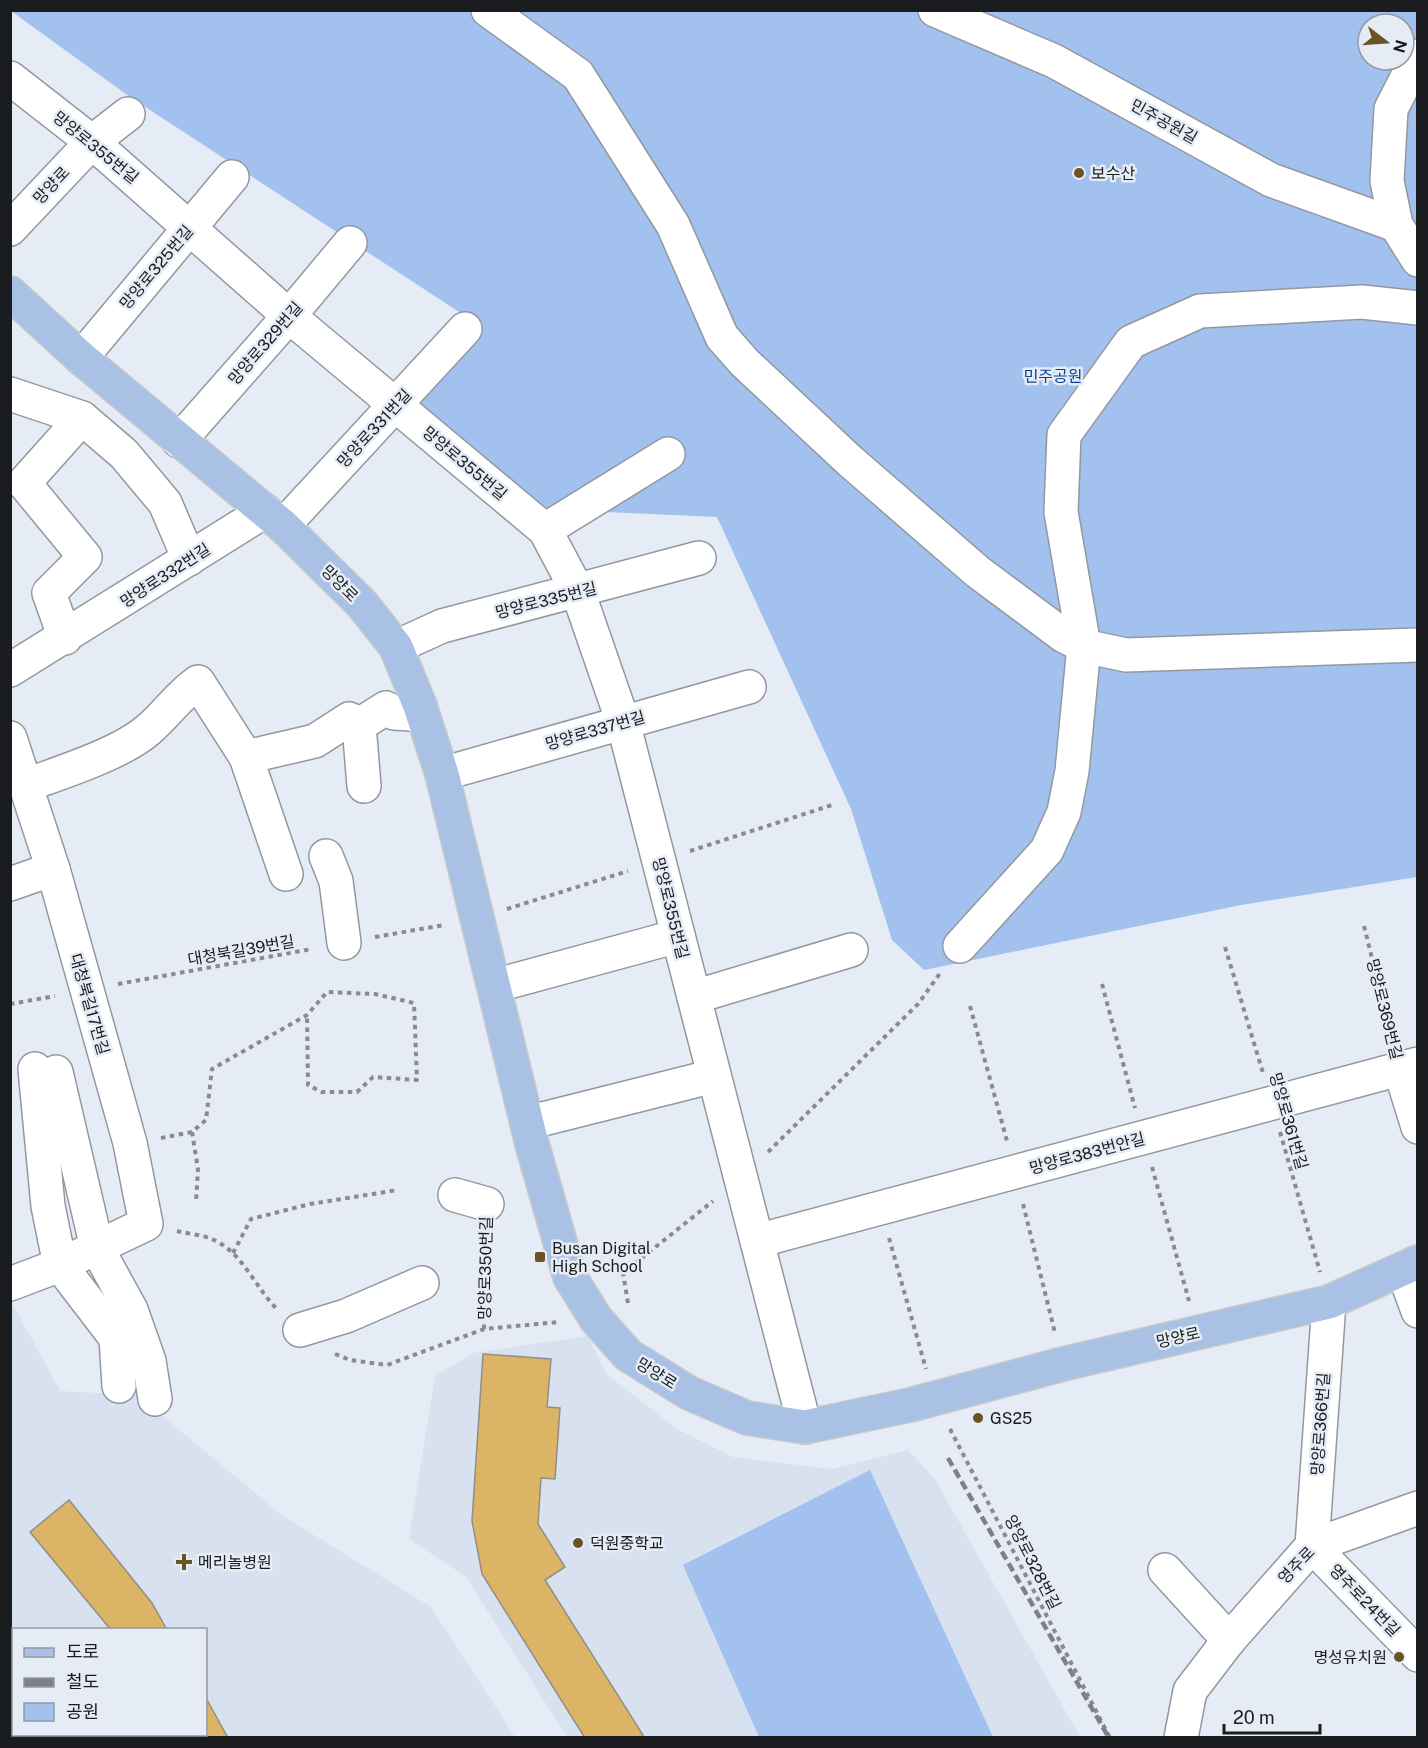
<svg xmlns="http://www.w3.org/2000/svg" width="1428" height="1748" viewBox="0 0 1428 1748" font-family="'Public Sans','Noto Sans KR',sans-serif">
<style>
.built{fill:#d7e1f0;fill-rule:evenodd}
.green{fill:#a2c1ef;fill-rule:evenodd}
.building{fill:#dbb465;stroke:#928e85;stroke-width:1.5}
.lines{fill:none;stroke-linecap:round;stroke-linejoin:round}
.minor-casing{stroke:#9398a0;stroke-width:36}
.major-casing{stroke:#c8c9c9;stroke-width:36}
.path{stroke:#888c92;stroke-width:4;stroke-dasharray:4.5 4.5;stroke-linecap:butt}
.minor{stroke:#fff;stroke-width:33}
.major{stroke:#a9c1e5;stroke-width:33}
.rail{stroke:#7d8187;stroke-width:4.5;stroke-dasharray:9 4.5;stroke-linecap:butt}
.poi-dot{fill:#6a5323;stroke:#e6ecf5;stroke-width:2}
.labels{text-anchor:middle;stroke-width:5;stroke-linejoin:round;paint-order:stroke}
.street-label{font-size:16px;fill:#1a1c1f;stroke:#e6ecf5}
.poi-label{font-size:16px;fill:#1a1c1f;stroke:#e6ecf5;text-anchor:start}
.park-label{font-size:16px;fill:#0a4591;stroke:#e6ecf5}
</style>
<rect width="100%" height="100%" fill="#e6ecf5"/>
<g class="built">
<path d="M10 1299 60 1391 137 1395 283 1516 431 1607 515 1737H11ZM14 1630H206V1734H14Z"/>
<path d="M588 1336 606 1374 677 1429 733 1457 831 1469 908 1450 935 1479 1080 1737H567L466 1577 409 1539 435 1376 473 1353Z"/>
</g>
<g class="green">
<path d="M11 11H1417V877L1241 905 924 970 892 940 851 809 717 517 538 509 410 407 479 325 130 97ZM1368 24H1404V60H1368Z"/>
<path d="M870 1470 993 1737H759L683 1565Z"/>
</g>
<g class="building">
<path d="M483 1354 551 1359 547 1407 560 1408 555 1479 541 1478 538 1524 565 1567 545 1580 643 1735 639 1738H585L482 1574 472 1521Z"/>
<path d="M69 1500 152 1603 167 1630H111L30 1532Z"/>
<path d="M10 1672 14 1676V1734H56L58 1738H10Z"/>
<path d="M206 1698 228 1738H172L170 1734H206Z"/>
<path d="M85 1734H144L140 1738H81Z"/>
</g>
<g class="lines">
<g class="minor-casing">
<g id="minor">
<path d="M488 10 578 75 673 225 722 337 745 363 850 461 978 572 1064 636 1084 646 1126 655 1418 645"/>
<path d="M935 10 1054 61 1271 180 1396 225"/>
<path d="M1418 56 1391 109 1387 181 1396 225 1418 260"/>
<path d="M10 78 92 142 289 316 545 530 578 592 623 722 805 1427"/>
<path d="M10 229 92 142 128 114"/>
<path d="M81 358 232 177"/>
<path d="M10 394 82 418 124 454 165 503 189 559"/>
<path d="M179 441 289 316 350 243"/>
<path d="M283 526 465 329"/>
<path d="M545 530 668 454"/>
<path d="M65 638 49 593 85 557 24 483 82 418"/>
<path d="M396 647 442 626 699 558"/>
<path d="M10 670 265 511"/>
<path d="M10 738 53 869 130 1143 146 1224 60 1265 10 1284"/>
<path d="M442 774 749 687"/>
<path d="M27 785C62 772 120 754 148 730 166 715 178 696 198 682L246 757"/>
<path d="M364 786 359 725 386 708 394 713 411 714 420 706"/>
<path d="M326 856 336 881 344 943"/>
<path d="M286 874 246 757 315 741 349 719 359 725"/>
<path d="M10 884 53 869"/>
<path d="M960 946 1047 850 1064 812 1072 771 1084 646 1061 512 1064 435 1131 342 1200 311 1362 302 1418 308"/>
<path d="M494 986 678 936"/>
<path d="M694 997 851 950"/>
<path d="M35 1069 48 1206 60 1265 116 1338 119 1386"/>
<path d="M1400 1069 1418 1127"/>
<path d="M56 1072 97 1248 131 1310 149 1361 155 1399"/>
<path d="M527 1123 714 1076"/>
<path d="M455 1195 487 1204"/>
<path d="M757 1241 1418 1064"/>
<path d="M1403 1270 1418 1311"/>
<path d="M1329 1302 1312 1546 1418 1655"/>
<path d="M300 1330 346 1316 422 1283"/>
<path d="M1165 1570 1229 1640"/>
<path d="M1181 1738 1190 1691 1229 1640 1312 1546 1418 1508"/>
</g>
</g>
<g class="major-casing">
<path id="major" d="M10 293 81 358 283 526 362 604 396 647 420 706 442 774 532 1144 570 1277 596 1319 628 1355 689 1393 747 1418 805 1427 910 1405 1063 1364 1329 1302 1418 1262"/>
</g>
<g class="path">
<path d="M690 851 832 805"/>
<path d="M507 909 628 871"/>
<path d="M1364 926 1392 1039"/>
<path d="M375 937 444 925"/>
<path d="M1225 947 1263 1073"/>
<path d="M118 984 312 949"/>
<path d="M1102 984 1135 1108"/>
<path d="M10 1004 55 996"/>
<path d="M970 1006 1007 1141"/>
<path d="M192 1132 198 1169 196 1202"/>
<path d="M1280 1132 1320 1272"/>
<path d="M161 1138 192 1132 206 1120 212 1069 307 1015 327 992 375 994 414 1003 417 1080 373 1077 357 1092H322L308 1085 307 1015"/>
<path d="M768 1152 918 1004 941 972"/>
<path d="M1152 1167 1189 1301"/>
<path d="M1023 1204 1055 1333"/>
<path d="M177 1231C189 1234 204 1235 214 1240 243 1253 256 1289 278 1310"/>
<path d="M889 1238 926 1369"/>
<path d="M233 1253 251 1219 310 1204 398 1190"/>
<path d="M628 1303 623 1273 713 1201"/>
<path d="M484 1329 485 1237"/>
<path d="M335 1354 350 1360 387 1365 484 1329 559 1322"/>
<path d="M950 1429 1110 1738"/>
</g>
<use href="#minor" class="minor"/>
<use href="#major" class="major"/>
<path class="rail" d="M948 1458 1109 1738"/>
</g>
<g class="poi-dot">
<circle cx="1079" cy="173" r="6"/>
<rect x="534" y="1251" width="12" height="12" rx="3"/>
<circle cx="978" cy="1418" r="6"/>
<circle cx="578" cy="1543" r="6"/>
<path d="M181 1553h6v6h6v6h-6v6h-6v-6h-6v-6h6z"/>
<circle cx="1399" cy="1657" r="6"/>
</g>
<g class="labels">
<g class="street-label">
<text transform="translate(1164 121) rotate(29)" y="6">민주공원길</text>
<text transform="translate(96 147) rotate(39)" y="6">망양로355번길</text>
<text transform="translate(51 185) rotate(-47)" y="6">망양로</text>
<text transform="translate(156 267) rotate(-50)" y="6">망양로325번길</text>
<text transform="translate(265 343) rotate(-49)" y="6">망양로329번길</text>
<text transform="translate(374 428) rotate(-47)" y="6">망양로331번길</text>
<text transform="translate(465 463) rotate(40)" y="6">망양로355번길</text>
<text transform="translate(165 575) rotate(-33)" y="6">망양로332번길</text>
<text transform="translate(340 583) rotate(45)" y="6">망양로</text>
<text transform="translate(546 600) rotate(-14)" y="6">망양로335번길</text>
<text transform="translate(595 730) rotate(-16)" y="6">망양로337번길</text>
<text transform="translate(671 908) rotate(76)" y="6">망양로355번길</text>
<text transform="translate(241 950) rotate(-10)" y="6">대청북길39번길</text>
<text transform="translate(90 1004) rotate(74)" y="6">대청북길17번길</text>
<text transform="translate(1385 1009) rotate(76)" y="6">망양로369번길</text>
<text transform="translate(1289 1121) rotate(74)" y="6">망양로361번길</text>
<text transform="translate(1087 1153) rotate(-15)" y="6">망양로383번안길</text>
<text transform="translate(485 1268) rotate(-89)" y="6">망양로350번길</text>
<text transform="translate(1178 1337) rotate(-13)" y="6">망양로</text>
<text transform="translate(657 1373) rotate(32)" y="6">망양로</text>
<text transform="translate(1320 1424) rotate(-86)" y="6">망양로366번길</text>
<text transform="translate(1033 1562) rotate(63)" y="6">양양로328번길</text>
<text transform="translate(1296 1565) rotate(-46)" y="6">영주로</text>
<text transform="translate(1365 1600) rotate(46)" y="6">영주로24번길</text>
</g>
<g class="poi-label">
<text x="1091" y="179">보수산</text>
<text x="552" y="1254">Busan Digital<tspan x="552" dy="18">High School</tspan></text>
<text x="990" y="1424">GS25</text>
<text x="590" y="1549">덕원중학교</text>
<text x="198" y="1568">메리놀병원</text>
<text x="1387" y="1663" text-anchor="end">명성유치원</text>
</g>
<g class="park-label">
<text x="1053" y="382">민주공원</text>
</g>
</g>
<rect width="1428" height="1748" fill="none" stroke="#1a1c1f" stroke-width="24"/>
<rect x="12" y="1628" width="195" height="108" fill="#e6ecf5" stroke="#94999f" stroke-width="1.5"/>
<rect x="24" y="1648" width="30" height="9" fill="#a9c1e5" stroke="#94999f" stroke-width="1.5"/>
<text x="66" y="1658" font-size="18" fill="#1a1c1f">도로</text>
<rect x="24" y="1678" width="30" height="9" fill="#7d8187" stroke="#94999f" stroke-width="1.5"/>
<text x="66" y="1688" font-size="18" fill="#1a1c1f">철도</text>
<rect x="24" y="1703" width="30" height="18" fill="#a2c1ef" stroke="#94999f" stroke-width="1.5"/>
<text x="66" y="1718" font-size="18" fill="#1a1c1f">공원</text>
<g transform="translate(1386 42) rotate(107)"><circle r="28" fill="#e6ecf5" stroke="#94999f" stroke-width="1.5"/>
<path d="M0-4.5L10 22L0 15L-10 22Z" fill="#6a5323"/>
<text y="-9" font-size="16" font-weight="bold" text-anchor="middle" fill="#1a1c1f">N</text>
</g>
<path d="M1224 1724v9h96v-9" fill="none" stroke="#1a1c1f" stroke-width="3"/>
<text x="1233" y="1724" font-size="18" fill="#1a1c1f" stroke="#e6ecf5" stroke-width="4.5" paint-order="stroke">20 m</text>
</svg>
